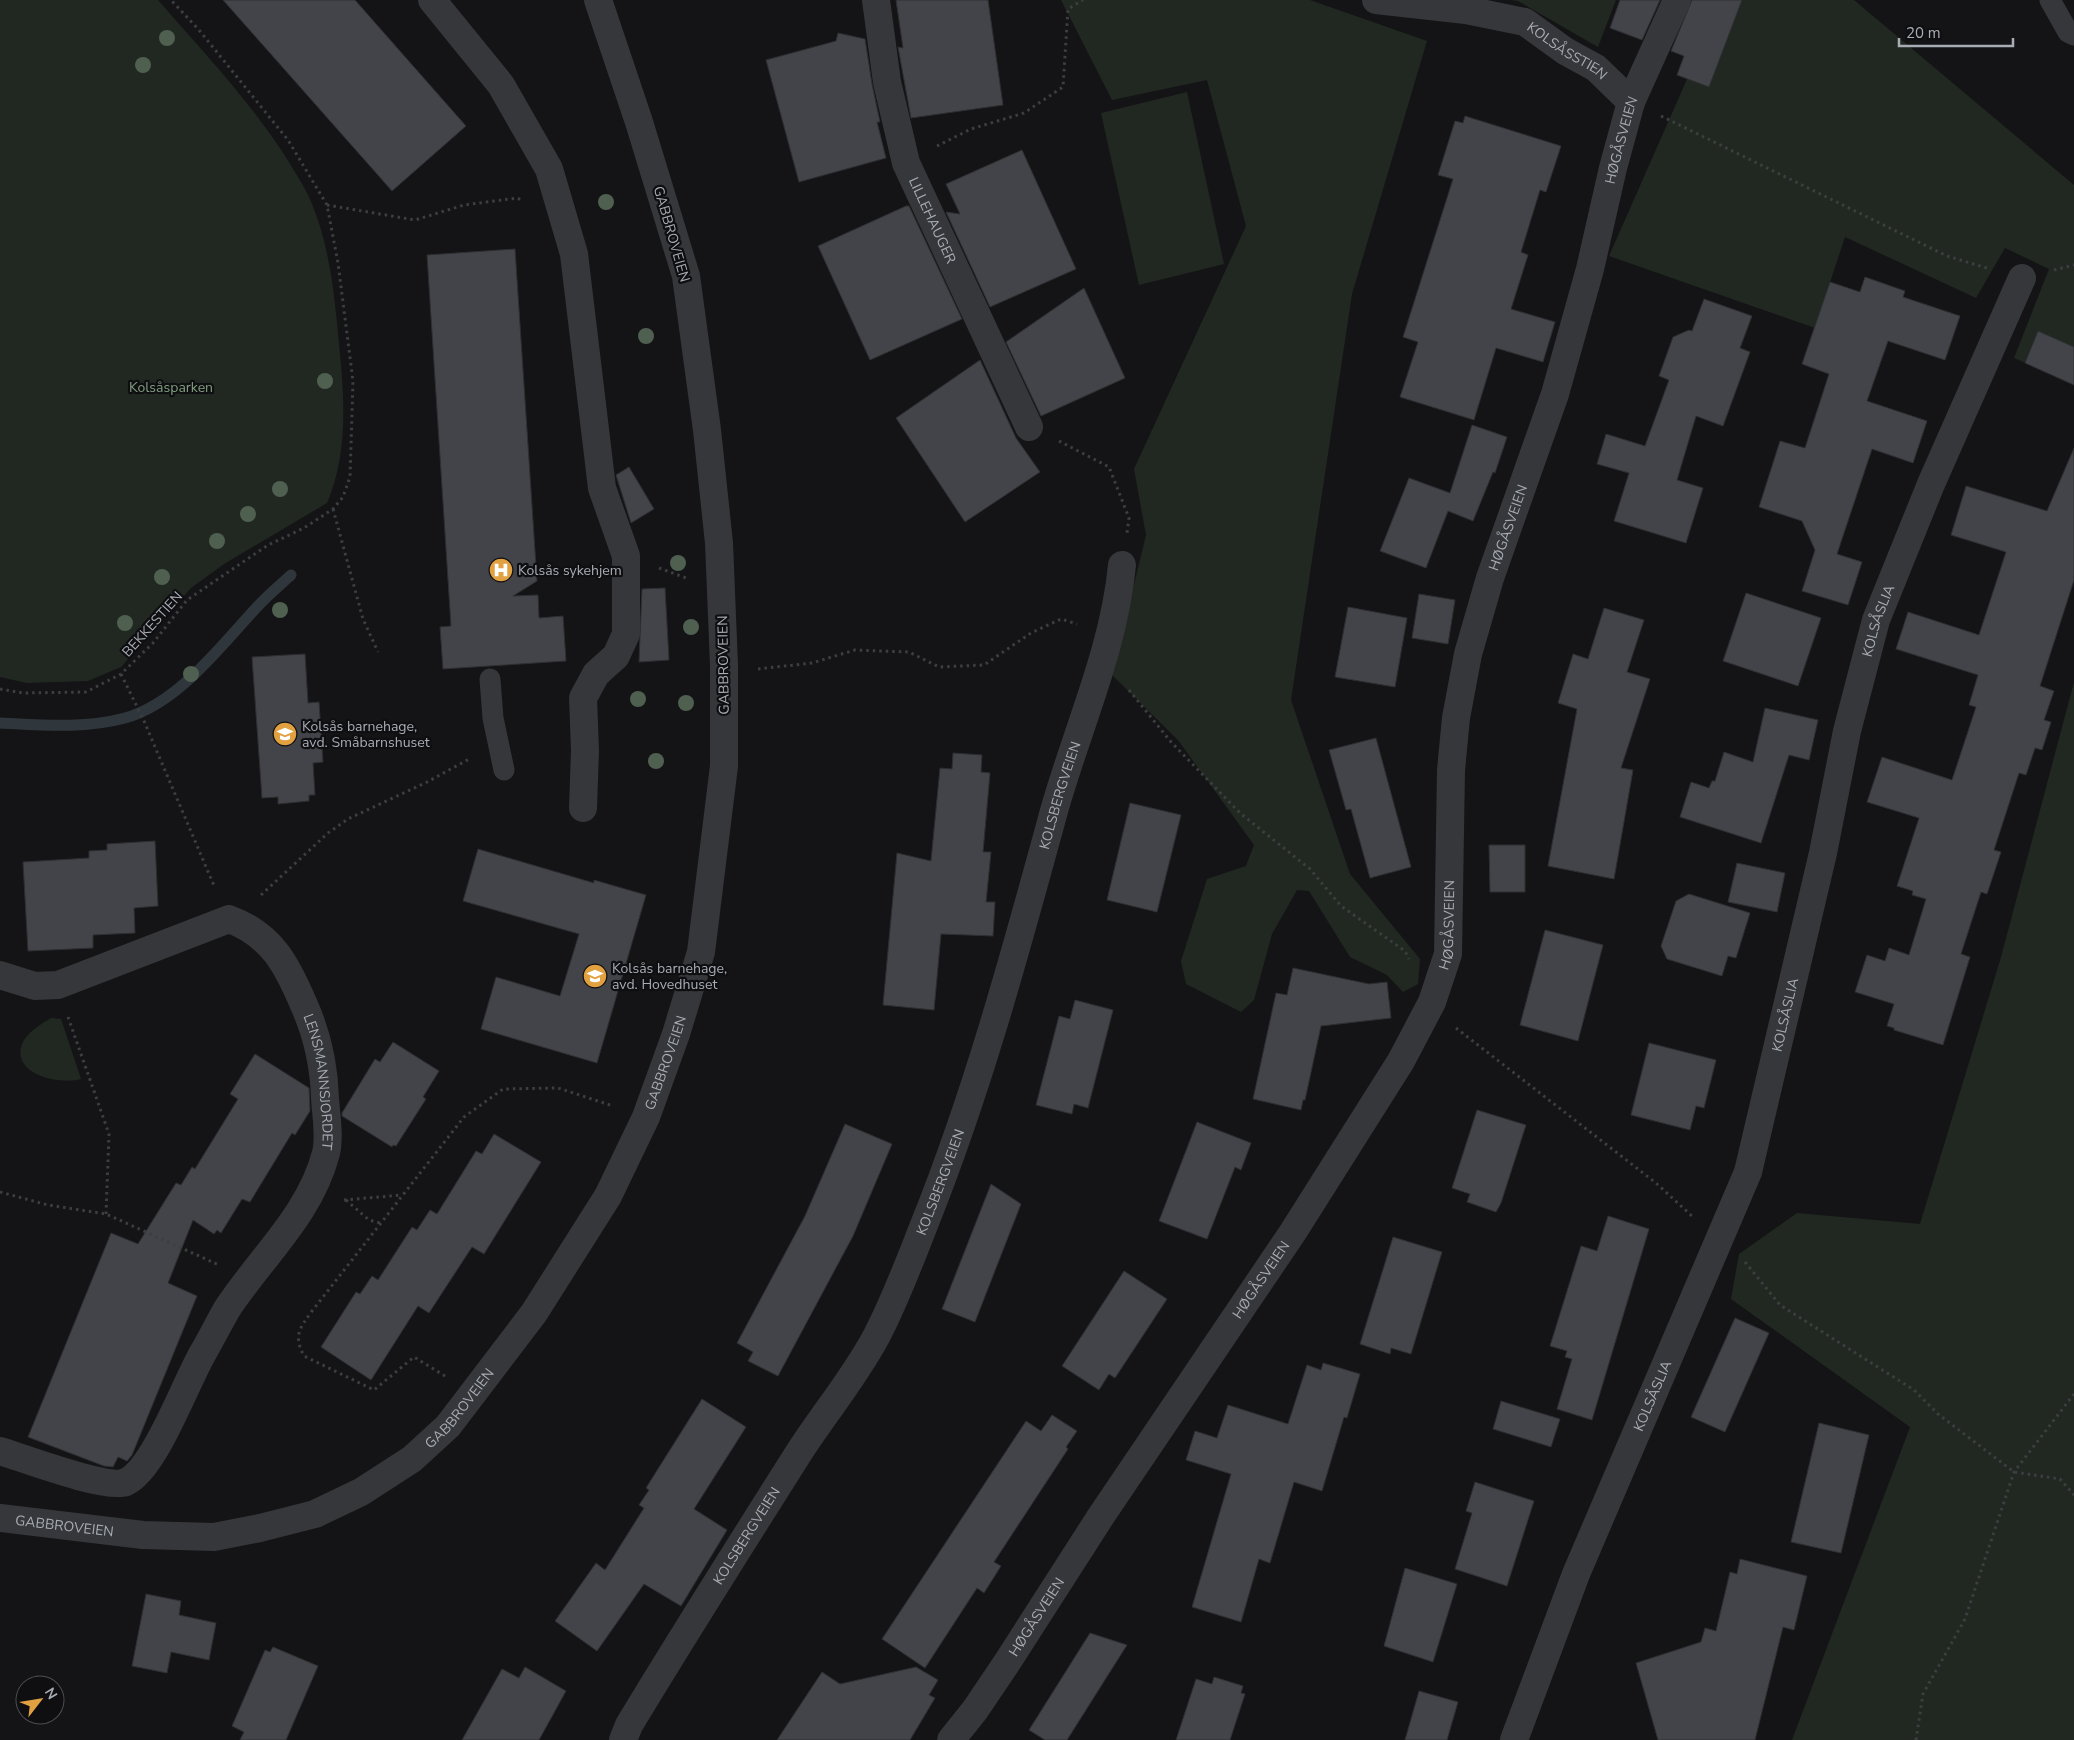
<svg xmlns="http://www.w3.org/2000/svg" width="2074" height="1740" viewBox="0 0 2074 1740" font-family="'Nunito Sans',sans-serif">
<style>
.green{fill:#212821}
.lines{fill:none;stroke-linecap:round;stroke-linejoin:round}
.stream{stroke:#2f373d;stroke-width:11}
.building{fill:#434449;stroke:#2e2f31}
.path{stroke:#3c3e41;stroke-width:3;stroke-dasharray:2.5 4;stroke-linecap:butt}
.lane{stroke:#36373a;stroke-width:21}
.street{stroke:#36373a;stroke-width:28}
.tree{fill:#4f6050}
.labels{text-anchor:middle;stroke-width:4.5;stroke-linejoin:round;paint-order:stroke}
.street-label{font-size:14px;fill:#a7acb5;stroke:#0f0f11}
.park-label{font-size:14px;fill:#809e80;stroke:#0f0f11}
.poi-label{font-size:14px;fill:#a7acb5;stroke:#0f0f11;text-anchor:start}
</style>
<rect width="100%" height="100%" fill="#141416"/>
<g class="green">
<path d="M0 0H158C203 52 252 103 289 162 295 173 303 184 308 195 331 244 335 302 340 354 345 405 347 456 327 503L224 564 191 588 121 667 88 681 27 683 0 677Z"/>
<path d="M1061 0H1310L1427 41 1352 294 1291 700 1350 874 1420 959 1418 984 1403 992 1387 975 1350 957 1309 891 1297 890 1272 934 1254 1000 1241 1012 1186 984 1181 961 1207 879 1246 866 1254 845 1178 740 1112 675 1146 535 1134 469 1246 226 1207 80 1112 100Z"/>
<path d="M1511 0H1616L1598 47 1518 1Z"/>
<path d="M1722 0H1854L2074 185V384L2014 358 2049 269 2005 248 1976 298 1845 237 1815 328 1609 256Z"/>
<path d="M1187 92 1224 264 1139 285 1101 113Z"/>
<path d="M2074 682V1740H1792L1910 1427 1731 1299 1739 1254 1797 1213 1920 1224 2001 957Z"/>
<path d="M51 1018 61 1019 81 1079C60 1085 11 1075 22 1044 26 1033 41 1024 51 1018Z"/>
</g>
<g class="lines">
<path class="stream" d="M0 723C42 725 84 729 125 718 179 703 221 645 258 606 268 595 280 585 291 575"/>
</g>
<g class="building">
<path d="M223 0H355L466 126 392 191Z"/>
<path d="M896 0H988L1003 105 911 118 898 47 903 48Z"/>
<path d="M1620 0H1660L1642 40 1610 28Z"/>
<path d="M1692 0H1742L1709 87 1677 75 1684 56 1671 51Z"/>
<path d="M838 33 865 39 872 84 880 122H877L886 158 799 182 766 60 836 41Z"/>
<path d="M1465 116 1561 146 1546 192 1540 190 1521 252 1528 255 1511 309 1555 322 1543 362 1496 348 1474 420 1400 397 1418 342 1403 337 1453 179 1438 175 1455 121 1463 123Z"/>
<path d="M1022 150 1076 269 990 307 946 212 960 214 946 184Z"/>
<path d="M906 206H909L962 319 870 360 818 246Z"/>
<path d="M515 249 537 581 513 596 538 595 539 618 563 616 566 661 443 669 440 627 451 626 427 255Z"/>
<path d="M1865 277 1905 291 1903 297 1960 316 1945 360 1888 341 1867 401 1927 421 1913 463 1872 449 1837 554 1862 562 1848 605 1802 591 1815 550 1802 521 1759 507 1780 441 1805 448 1829 374 1802 364 1830 282 1860 292Z"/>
<path d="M1084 288 1125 378 1041 416 1006 342Z"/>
<path d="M1704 299 1752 316 1740 348 1750 352 1723 426 1696 416 1677 480 1703 488 1686 543 1614 521 1629 473 1597 464 1606 434 1645 446 1669 380 1659 376 1673 337 1689 330 1692 331Z"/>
<path d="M2038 331 2074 347V385L2025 363Z"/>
<path d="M980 360 1016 438 1040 472 965 522 896 418Z"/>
<path d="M1472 425 1507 437 1495 473 1493 472 1473 521 1448 511 1426 568 1380 551 1409 478 1450 493Z"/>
<path d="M2074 448V580L2040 686 2054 691 2044 720 2051 722 2042 750 2035 748 2026 775 2019 773 1994 850 2001 852 1987 894 1981 892 1961 954 1970 957 1943 1045 1894 1030V1028L1887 1026 1894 1004 1855 992 1867 955 1885 961 1889 948 1909 955 1926 899 1912 895 1913 891 1897 886 1919 818 1867 802 1882 757 1952 780 1976 707 1969 705 1978 675 1896 649 1908 612 1979 635 2006 552 1951 535 1966 486 2047 511Z"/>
<path d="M629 467 654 509 631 523 616 475Z"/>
<path d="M665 588 669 660 639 662 642 589Z"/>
<path d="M1746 593 1821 618 1798 686 1723 661Z"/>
<path d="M1419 594 1455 600 1448 644 1412 638Z"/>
<path d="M1348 607 1407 618 1395 687 1335 677Z"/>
<path d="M1604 608 1644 620 1627 672 1650 679 1621 768 1633 770 1614 879 1548 866 1577 709 1558 703 1573 654 1588 659Z"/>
<path d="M305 654 308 703 319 702 323 762 313 763 315 795H309V801L278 804V797L262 798 252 657Z"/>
<path d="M1765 708 1818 720 1809 760 1789 755 1761 843 1680 817 1691 782 1709 788 1712 781H1715L1724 752 1753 762Z"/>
<path d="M1376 738 1411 867 1370 878 1351 809 1346 810 1329 750Z"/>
<path d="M953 753 982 755 981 772 990 773 983 852H991L986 902H995L993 936 941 934 934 1010 883 1005 897 853 931 861 940 768 952 769Z"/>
<path d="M1130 803 1181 815 1157 912 1107 900Z"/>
<path d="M155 841 158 906 134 908 135 933 93 935V948L28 951 23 862 89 858V851L107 850V844Z"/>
<path d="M1489 845H1525V892H1490Z"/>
<path d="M478 849 594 883V880L646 895 597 1063 481 1029 496 977 560 996 579 934 463 901Z"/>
<path d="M1737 863 1785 873 1777 912 1728 902Z"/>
<path d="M1689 894 1750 913 1736 958 1728 956 1722 976 1667 959 1661 946 1676 901Z"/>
<path d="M1545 930 1603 945 1578 1041 1520 1025Z"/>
<path d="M1293 968 1369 984 1387 982 1391 1018 1321 1026 1305 1100H1303L1301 1110 1253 1099 1276 993 1287 995Z"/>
<path d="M1075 1000 1113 1010 1088 1108 1074 1104 1072 1114 1036 1105 1059 1016 1070 1019Z"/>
<path d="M393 1042 439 1071 423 1097 426 1099 396 1146 393 1145 392 1147 342 1116V1113L375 1059 380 1062Z"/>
<path d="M1649 1043 1716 1060 1704 1108 1696 1106 1690 1130 1631 1115Z"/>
<path d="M255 1054 309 1088 310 1111 295 1135 292 1133 250 1202 242 1199 221 1233 217 1230 214 1234 193 1220 168 1283 197 1296 132 1455 127 1461 118 1457 113 1467 104 1466 28 1437 111 1233 138 1244 176 1183 181 1185 192 1167 195 1169 238 1099 230 1094Z"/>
<path d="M1477 1110 1526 1125 1501 1203 1496 1212 1467 1202 1470 1194 1452 1188Z"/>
<path d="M1197 1122 1251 1143 1241 1170 1235 1167 1207 1239 1159 1221Z"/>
<path d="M845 1124 892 1144 853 1236 778 1376 748 1361 753 1352 737 1343 805 1216Z"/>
<path d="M494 1134 541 1162 484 1254 472 1247 429 1313 418 1306 371 1380 321 1347 356 1292 360 1294 372 1276 378 1280 412 1227 417 1230 430 1210 437 1214 476 1151 482 1154Z"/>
<path d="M991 1184 1021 1204 975 1322 942 1309Z"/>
<path d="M1608 1216 1649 1229 1592 1420 1557 1409 1572 1359 1565 1357 1567 1351 1550 1346 1581 1246 1597 1251Z"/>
<path d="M1393 1237 1442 1252 1411 1354 1391 1348 1390 1354 1360 1344Z"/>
<path d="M1124 1271 1167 1299 1115 1378 1109 1374 1099 1390 1062 1366Z"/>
<path d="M1735 1318 1769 1333 1725 1432 1691 1417Z"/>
<path d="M1323 1363 1360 1374 1347 1418 1344 1417 1322 1491 1294 1482 1270 1563 1259 1559 1241 1622 1192 1607 1231 1474 1186 1460 1195 1431 1217 1438 1228 1405 1288 1424 1307 1365 1321 1370Z"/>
<path d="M702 1399 746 1427 694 1509 727 1530 681 1606 644 1584 597 1651 555 1621 596 1563 605 1570 644 1508 639 1505 649 1490 646 1488Z"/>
<path d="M1501 1401 1560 1419 1551 1447 1493 1429Z"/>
<path d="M1052 1415 1077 1431 1066 1447 1068 1449 994 1562 1001 1566 984 1593 977 1588 925 1668 882 1639 1026 1421 1041 1431Z"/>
<path d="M1819 1423 1869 1435 1841 1553 1791 1542Z"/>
<path d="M1475 1482 1534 1501 1507 1586 1455 1569 1472 1513 1466 1511Z"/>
<path d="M1740 1559 1807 1576 1794 1630 1783 1627 1755 1740H1658L1636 1663 1701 1642 1705 1628 1716 1631 1730 1572 1737 1574Z"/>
<path d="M1405 1568 1457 1584 1433 1662 1384 1646Z"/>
<path d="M146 1594 181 1601 179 1615 216 1623 209 1660 171 1652 167 1673 132 1666Z"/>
<path d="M1090 1633 1127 1645 1067 1740H1045L1029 1730Z"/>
<path d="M273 1647 318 1666 286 1740H240L244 1732 232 1726 265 1650 270 1652Z"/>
<path d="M525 1667 566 1691 539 1740H462L502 1669 519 1678Z"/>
<path d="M916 1667 938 1680 929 1695 935 1698 910 1740H777L822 1672 840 1684Z"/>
<path d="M1214 1677 1243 1686 1241 1693 1245 1694 1230 1740H1176L1196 1679 1212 1684Z"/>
<path d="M1419 1691 1458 1702 1447 1740H1405Z"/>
</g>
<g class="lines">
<g class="path">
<path d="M1661 116 1947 256 1990 269"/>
<path d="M937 146 971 129 1024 113 1063 87 1068 9 1083 0"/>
<path d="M327 205 415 220 464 205 517 198 522 200"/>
<path d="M2054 270 2074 265"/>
<path d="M1059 441 1109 467 1129 518 1127 533"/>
<path d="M333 509 363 619 378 652"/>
<path d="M659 568 686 578"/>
<path d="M758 669 812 663 855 650 909 652 939 667 984 665 1031 633 1061 619 1077 624"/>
<path d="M121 674 144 721 215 888"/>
<path d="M0 689 23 693 86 692 121 674 153 643 187 600 268 545 304 528 333 509 343 497 350 477 353 381 338 263 327 205 288 140 199 30 171 0"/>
<path d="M1129 690 1171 742 1240 813 1310 869 1341 906 1405 951 1409 959"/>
<path d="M261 895 328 833 348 819 427 782 471 758"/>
<path d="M68 1017 109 1134 106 1214"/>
<path d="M1456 1028 1656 1183 1693 1217"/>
<path d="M0 1192 48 1205 106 1214 219 1265"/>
<path d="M344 1200 402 1195"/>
<path d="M346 1200 369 1220 380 1223"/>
<path d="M1745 1262 1780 1305 1914 1390 1938 1414 2014 1472 2060 1479 2074 1495"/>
<path d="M445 1376 414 1357 374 1390 304 1356C293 1335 300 1328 312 1311L464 1117 503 1089 558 1088 613 1106"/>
<path d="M1916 1740 1923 1694 1965 1619 2014 1472 2074 1394"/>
</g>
<g class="lane">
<path d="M2050 0 2068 32 2074 35"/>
<path d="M490 679 493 718 504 770"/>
</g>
<g class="street">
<path d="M432 0 501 85 549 169 574 254 602 488 626 556V634L616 656 596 674 583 698 585 750 583 808"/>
<path id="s1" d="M876 0 887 82 906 163 1029 427"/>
<path id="s2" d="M1376 0 1466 10 1525 22 1565 51 1596 68 1631 102"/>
<path id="s3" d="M0 975 35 986 58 985 229 919C272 935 287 965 304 1005 317 1034 324 1066 325 1098 326 1115 330 1136 326 1153 310 1215 261 1257 227 1309 219 1323 212 1337 204 1351 186 1381 155 1469 126 1482 107 1490 23 1458 0 1451"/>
<path id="s4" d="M0 1518 143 1535 214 1537 260 1528 315 1514 361 1492 412 1459 448 1426 534 1313 608 1196 646 1117 676 1034 701 952 724 766V665L719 543 707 430 686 276 639 122 598 0"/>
<path id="s5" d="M623 1740 629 1725C684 1634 741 1544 798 1454 823 1415 854 1378 876 1337 895 1301 909 1263 924 1225 978 1091 1016 950 1054 811 1077 729 1114 650 1122 565"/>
<path id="s6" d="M951 1740 975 1710 1008 1661 1101 1516 1293 1232 1401 1061 1432 1002 1448 954 1451 770 1456 718 1468 654 1490 578 1555 394 1590 269 1613 168 1631 102 1677 0"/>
<path id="s7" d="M1514 1740 1576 1574 1748 1172 1823 853 1847 731 1876 620 1931 484 2022 278"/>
</g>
</g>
<g class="tree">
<circle cx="167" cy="38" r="8"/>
<circle cx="143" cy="65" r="8"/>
<circle cx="606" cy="202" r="8"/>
<circle cx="646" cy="336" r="8"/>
<circle cx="325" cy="381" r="8"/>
<circle cx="280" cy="489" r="8"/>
<circle cx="248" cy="514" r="8"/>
<circle cx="217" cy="541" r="8"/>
<circle cx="678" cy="563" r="8"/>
<circle cx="162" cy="577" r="8"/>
<circle cx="280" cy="610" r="8"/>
<circle cx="125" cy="623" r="8"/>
<circle cx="691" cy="627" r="8"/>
<circle cx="191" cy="674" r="8"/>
<circle cx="638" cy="699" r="8"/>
<circle cx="686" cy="703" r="8"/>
<circle cx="656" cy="761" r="8"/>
</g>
<defs>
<g id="hospital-disc" transform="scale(1.25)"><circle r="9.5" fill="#e1a141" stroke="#0f0f11"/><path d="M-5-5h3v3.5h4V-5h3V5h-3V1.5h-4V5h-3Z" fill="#fff"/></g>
<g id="school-disc" transform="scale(1.25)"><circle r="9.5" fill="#e1a141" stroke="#0f0f11"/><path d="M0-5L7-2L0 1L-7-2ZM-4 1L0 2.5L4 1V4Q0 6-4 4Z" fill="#fff"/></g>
</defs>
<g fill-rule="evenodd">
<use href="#hospital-disc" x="501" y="570"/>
<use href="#school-disc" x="285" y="734"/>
<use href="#school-disc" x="595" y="976"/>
</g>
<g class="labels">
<g class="street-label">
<text dy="5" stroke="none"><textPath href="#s2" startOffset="202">KOLSÅSSTIEN</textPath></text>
<text dy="5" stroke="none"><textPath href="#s6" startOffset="1770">HØGÅSVEIEN</textPath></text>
<text dy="5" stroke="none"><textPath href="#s1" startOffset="229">LILLEHAUGER</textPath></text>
<text transform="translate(672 234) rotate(74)" y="5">GABBROVEIEN</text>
<text dy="5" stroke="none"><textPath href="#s6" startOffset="1366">HØGÅSVEIEN</textPath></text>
<text dy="5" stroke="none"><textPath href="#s7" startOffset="1181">KOLSÅSLIA</textPath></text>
<text transform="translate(152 624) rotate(-48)" y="5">BEKKESTIEN</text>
<text transform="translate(723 665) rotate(-91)" y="5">GABBROVEIEN</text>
<text dy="5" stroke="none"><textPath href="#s5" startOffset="1049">KOLSBERGVEIEN</textPath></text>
<text dy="5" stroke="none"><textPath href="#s6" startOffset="961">HØGÅSVEIEN</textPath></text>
<text dy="5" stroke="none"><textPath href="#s7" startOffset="776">KOLSÅSLIA</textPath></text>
<text dy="5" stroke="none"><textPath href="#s4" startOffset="905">GABBROVEIEN</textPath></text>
<text dy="5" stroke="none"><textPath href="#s3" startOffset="440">LENSMANNSJORDET</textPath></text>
<text dy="5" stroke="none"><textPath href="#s5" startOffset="644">KOLSBERGVEIEN</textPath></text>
<text dy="5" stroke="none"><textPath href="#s6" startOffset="555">HØGÅSVEIEN</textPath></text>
<text dy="5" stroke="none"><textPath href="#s7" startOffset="371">KOLSÅSLIA</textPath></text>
<text dy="5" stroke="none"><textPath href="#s4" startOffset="500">GABBROVEIEN</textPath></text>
<text dy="5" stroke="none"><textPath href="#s4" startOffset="65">GABBROVEIEN</textPath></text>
<text dy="5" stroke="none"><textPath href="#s5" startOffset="239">KOLSBERGVEIEN</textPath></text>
<text dy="5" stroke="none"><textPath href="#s6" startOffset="150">HØGÅSVEIEN</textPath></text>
</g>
<g class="park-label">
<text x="171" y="392">Kolsåsparken</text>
</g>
<g class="poi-label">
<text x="518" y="575">Kolsås sykehjem</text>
<text x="302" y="731">Kolsås barnehage,<tspan x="302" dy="16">avd. Småbarnshuset</tspan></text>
<text x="612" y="973">Kolsås barnehage,<tspan x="612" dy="16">avd. Hovedhuset</tspan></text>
</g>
</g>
<g transform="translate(40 1700) rotate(59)"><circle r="24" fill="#0f0f11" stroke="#4c4e53"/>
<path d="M0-4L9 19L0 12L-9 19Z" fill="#e1a141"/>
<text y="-8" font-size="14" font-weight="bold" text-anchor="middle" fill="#a7acb5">N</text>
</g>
<path d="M1899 38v8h114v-8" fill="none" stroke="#a7acb5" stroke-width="2.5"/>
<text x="1906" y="38" font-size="15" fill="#a7acb5" stroke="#0f0f11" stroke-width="4" paint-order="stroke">20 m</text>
</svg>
